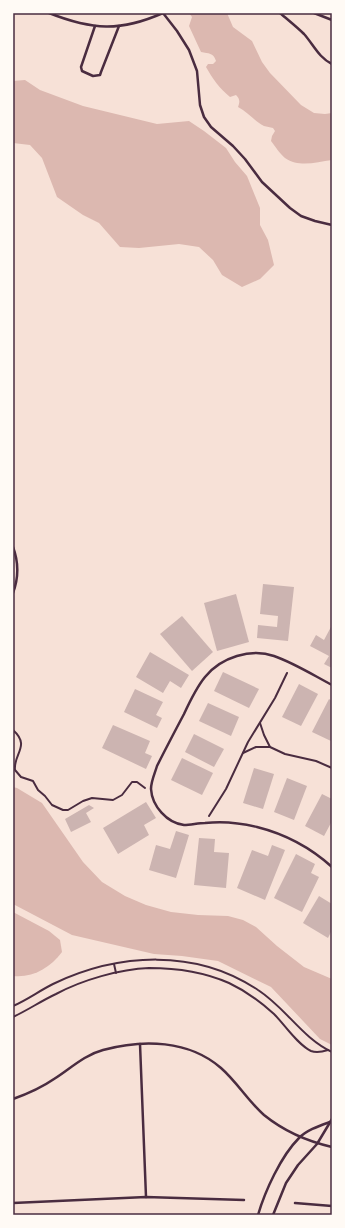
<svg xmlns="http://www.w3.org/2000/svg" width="345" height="1228" viewBox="0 0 345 1228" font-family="Inter,sans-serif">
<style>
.water{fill:#dcb8b0}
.building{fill:#ccb4b1}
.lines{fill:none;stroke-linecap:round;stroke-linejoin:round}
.path{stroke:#4a2c40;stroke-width:2}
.service{stroke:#4a2c40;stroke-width:2.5}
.neatline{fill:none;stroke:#4a2c40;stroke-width:1.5}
</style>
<rect width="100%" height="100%" fill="#f7e1d7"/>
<g class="water">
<path d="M189 13H227L233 27 252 41 262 62 270 73 301 105 314 113 325 114 332 113V160C316 162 300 168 285 158 280 154 275 146 271 141L272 136 275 131 273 128C270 127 267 127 264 126 254 121 248 112 238 107 240 102 240 99 236 95L230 97C220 89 212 78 206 67L208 64H213L216 61C213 52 209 54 201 52L189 26 192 17Z"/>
<path d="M25 80 40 90 83 106 157 124 189 121 204 131 226 148 235 162 247 176 260 208V225L268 240 274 265 260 279 242 287 222 275 213 260 199 247 179 244 139 248 120 247 99 223 83 215 57 197 42 158 30 145 13 143V81Z"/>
<path d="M13 787 17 788 42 803 83 862 102 882 125 896 146 905 171 912 198 915 228 916 243 920 256 927 277 946 304 967 332 979V1045L320 1039 271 987 218 961 182 956 154 954 72 935 13 904Z"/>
<path d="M13 912 49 931 60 940 62 952C50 968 33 978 13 976Z"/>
</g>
<g class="building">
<path d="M263 584 294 587 288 641 257 638 258 625 277 627 278 616 260 614Z"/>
<path d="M236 594 249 642 217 651 204 603Z"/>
<path d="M182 616 213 652 192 671 160 634Z"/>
<path d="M332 625V668L324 664 329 656 310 646 316 635 324 640Z"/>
<path d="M150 652 189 675 181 688 170 681 163 693 136 677Z"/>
<path d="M223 672 259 689 249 708 214 691Z"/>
<path d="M299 684 318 694 301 726 282 717Z"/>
<path d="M135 689 163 702 156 715 162 718 157 728 124 712Z"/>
<path d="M329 699 332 701V739L331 741 312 732Z"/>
<path d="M208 703 239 717 231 736 199 721Z"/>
<path d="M113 725 150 741 145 753 152 756 146 769 102 748Z"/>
<path d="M194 734 224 749 214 767 185 752Z"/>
<path d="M182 758 213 773 202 795 171 780Z"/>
<path d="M254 768 274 774 263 809 243 803Z"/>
<path d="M287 778 307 786 294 820 274 812Z"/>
<path d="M322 794 332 799V821L324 836 305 826Z"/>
<path d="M146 802 156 818 144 825 149 835 118 854 103 828Z"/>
<path d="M89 805 94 808 86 813 91 822 71 832 65 819Z"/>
<path d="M176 831 189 835 176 878 149 870 156 845 170 849Z"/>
<path d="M199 838 215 839 214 852 229 853 226 888 194 885Z"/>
<path d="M272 845 285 850 265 900 237 888 252 850 268 856Z"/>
<path d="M296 854 315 864 311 873 319 877 302 912 274 898Z"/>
<path d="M319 896 332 904V930L328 938 303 923Z"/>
</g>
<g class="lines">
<g class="path">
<path d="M260 723 264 735 270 747"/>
<path d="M13 730C31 746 13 754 15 770L21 777 33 781 38 790 45 796 52 805 63 810H68L83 801 92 798 113 800 122 795 132 782H137L145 788"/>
<path d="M243 753 256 747H270L285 754 316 761 332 768"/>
<path d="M209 816 226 789 248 742 275 698 287 673"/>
<path d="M114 964 116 973"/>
<path d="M13 1006C27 1000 39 991 53 984 118 953 196 948 258 990 286 1008 302 1038 332 1052"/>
<path d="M13 1017C28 1010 41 1001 56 994 82 980 120 969 149 968 176 968 204 972 229 983 246 991 261 1002 274 1014 285 1025 297 1044 311 1051 316 1053 322 1052 328 1050"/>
</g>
<g class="service">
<path d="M49 13C92 30 120 32 163 13"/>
<path d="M163 13 177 31 189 50 197 71 200 105 204 117 211 127 233 146 245 159 262 182 290 208 301 216 315 221 332 225"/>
<path d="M280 13C288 20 297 27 304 34 313 44 319 58 332 64"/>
<path d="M314 13 332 20"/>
<path d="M95 26 81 67 82 71 93 76 100 75 101 72 119 26"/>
<path d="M13 547C19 563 19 577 13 593"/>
<path d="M332 685C313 675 294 663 274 656 251 648 221 657 205 677 196 688 190 701 184 714 175 731 166 748 157 766 155 773 151 781 151 789 152 806 167 823 184 825 191 825 198 823 205 823 222 821 241 823 257 827 285 834 311 848 332 867"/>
<path d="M140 1044 146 1197"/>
<path d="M13 1099C27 1094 41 1088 54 1079 70 1069 84 1055 103 1050 143 1039 189 1040 221 1068 237 1082 248 1101 264 1115 285 1132 306 1141 332 1147"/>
<path d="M13 1203 146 1197 244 1200"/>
<path d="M295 1203 332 1206"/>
<path d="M258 1215C265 1191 281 1156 299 1138 307 1130 319 1126 330 1122"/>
<path d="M273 1215 286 1183 298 1165 317 1144 332 1119"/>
</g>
</g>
<rect width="345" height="1228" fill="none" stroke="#fffaf5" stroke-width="28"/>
<rect x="14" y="14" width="317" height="1200" class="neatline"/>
</svg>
